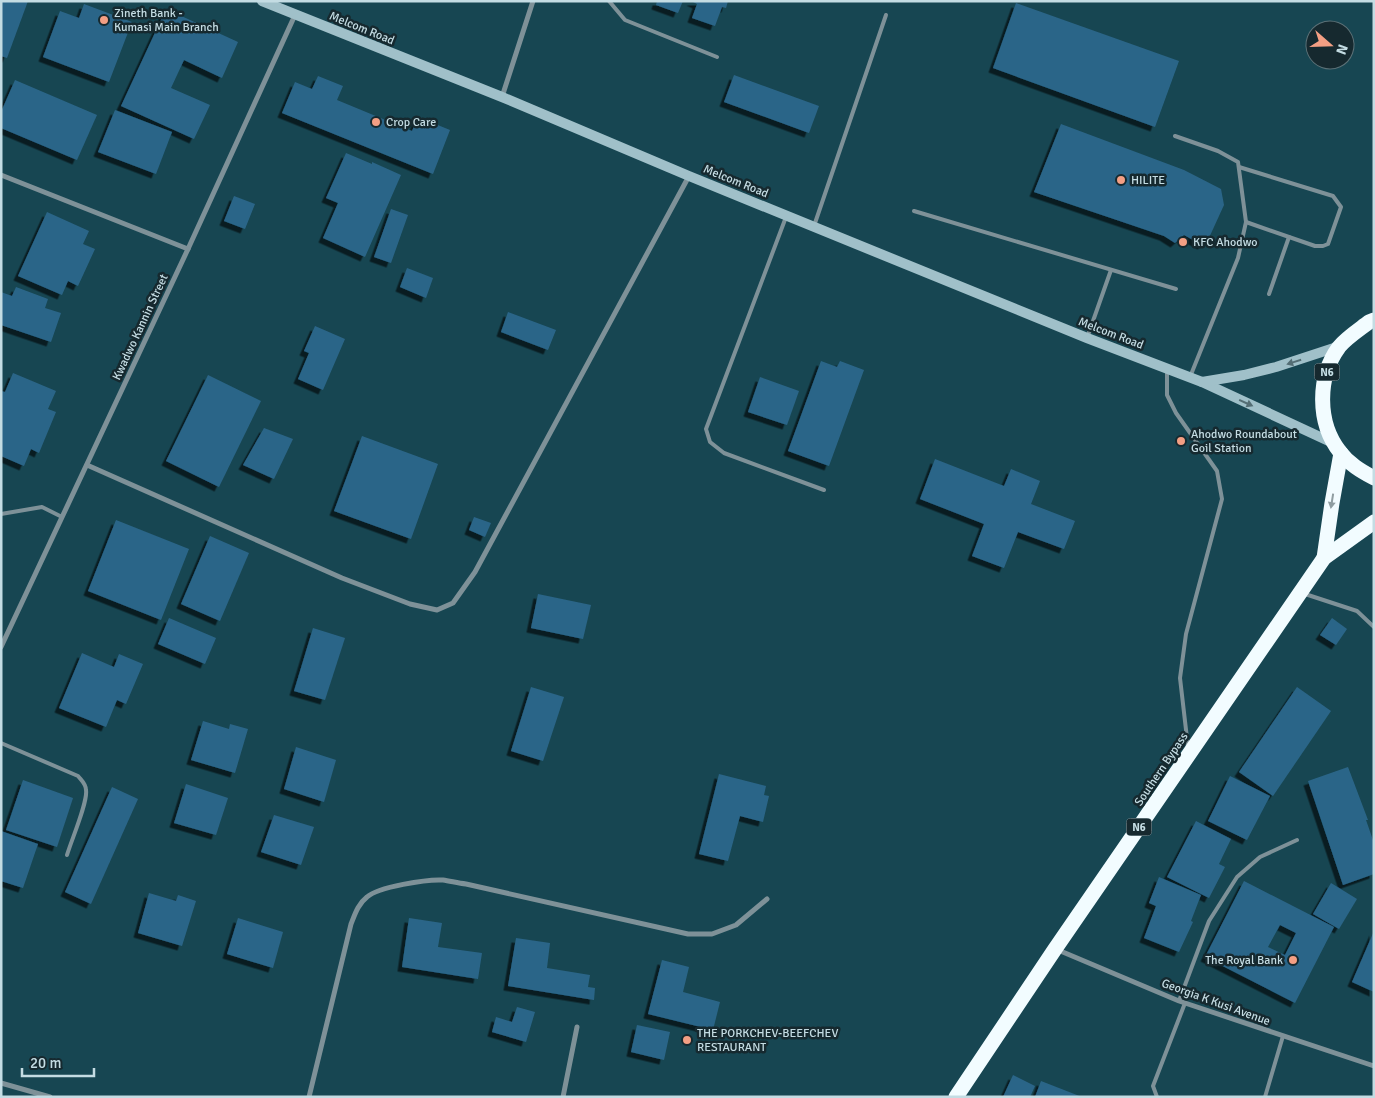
<svg xmlns="http://www.w3.org/2000/svg" width="1375" height="1098" viewBox="0 0 1375 1098" font-family="Signika,sans-serif">
<style>
.building{fill:#2b6588;fill-rule:evenodd;filter:url(#shadow)}
.lines{fill:none;stroke-linecap:round;stroke-linejoin:round}
.lane{stroke:#7e9198;stroke-width:4}
.street{stroke:#7e9198;stroke-width:5}
.secondary{stroke:#a0c0c9;stroke-width:10}
.highway{stroke:#f2fcff;stroke-width:15}
.oneway{fill:#546d74}
.oneway2{fill:#8f9da1}
.poi-dot{fill:#f39f84;stroke:#16292f;stroke-width:2}
.labels{text-anchor:middle;stroke-width:5;stroke-linejoin:round;paint-order:stroke}
.shield{fill:#16292f;stroke:#90a6ad;stroke-width:1}
.shield-label{font-size:11px;font-weight:bold;fill:#c4dce3}
.poi-label{font-size:12px;fill:#c4dce3;stroke:#16292f;text-anchor:start}
.street-label{font-size:12px;fill:#c4dce3;stroke:#16292f}
</style>
<defs>
<filter id="shadow"><feDropShadow dx="-4.5" dy="4.5" stdDeviation="0" flood-color="#0009"/></filter>
</defs>
<rect width="100%" height="100%" fill="#174652"/>
<g class="building">
<path d="M1 1H28L7 58 1 56Z"/>
<path d="M657 1H683L678 13 656 5Z"/>
<path d="M691 1H728L726 8 722 7 715 26 692 18 697 4Z"/>
<path d="M1016 3 1179 61 1155 127 993 68Z"/>
<path d="M84 4 132 22 109 82 43 57 60 11 79 18Z"/>
<path d="M166 9 238 42 222 78 184 60 171 88 210 105 194 139 121 106Z"/>
<path d="M734 75 819 106 809 133 724 102Z"/>
<path d="M318 76 343 86 337 100 412 131 418 117 450 130 433 174 282 113 295 82 312 89Z"/>
<path d="M15 80 97 115 77 160 1 128V112Z"/>
<path d="M115 110 172 132 156 174 98 152Z"/>
<path d="M1061 124 1184 170 1221 189 1224 205 1208 240 1202 245 1184 235 1175 243 1164 236 1034 192Z"/>
<path d="M346 153 372 164V162L401 175 365 257 323 238 338 203 326 198Z"/>
<path d="M234 196 255 204 245 229 224 221Z"/>
<path d="M391 209 408 215 391 263 374 257Z"/>
<path d="M47 212 89 231 83 244 95 249 78 286 68 281 62 295 18 276Z"/>
<path d="M407 268 433 278 426 298 400 287Z"/>
<path d="M16 287 48 299 45 308 61 313 51 342 1 325V292L12 296Z"/>
<path d="M508 312 556 330 548 350 501 332Z"/>
<path d="M315 326 345 339 323 390 298 379 309 353 304 351Z"/>
<path d="M821 361 837 367 840 361 864 370 829 466 788 451Z"/>
<path d="M13 373 56 391 48 409 56 412 39 453 31 449 24 466 1 456V391L5 392Z"/>
<path d="M208 375 261 401 219 487 166 461Z"/>
<path d="M760 377 799 391 787 425 748 412Z"/>
<path d="M264 428 293 439 274 479 243 465Z"/>
<path d="M362 436 438 464 411 539 334 511Z"/>
<path d="M935 459 1004 486 1011 469 1040 481 1031 504 1075 521 1064 549 1018 532 1004 568 972 556 984 524 920 499Z"/>
<path d="M474 517 491 523 485 537 469 530Z"/>
<path d="M116 520 189 549 161 620 88 591Z"/>
<path d="M210 536 249 553 220 621 181 604Z"/>
<path d="M538 594 591 605 583 639 531 628Z"/>
<path d="M169 618 216 638 205 664 158 644Z"/>
<path d="M1332 618 1347 629 1336 645 1320 635Z"/>
<path d="M313 628 345 638 325 700 294 691Z"/>
<path d="M82 653 114 667 119 654 143 664 126 704 117 700 106 727 59 708Z"/>
<path d="M531 687 564 697 543 761 511 751Z"/>
<path d="M1297 687 1331 711 1273 796 1239 772Z"/>
<path d="M203 721 229 729 230 724 248 729 235 773 191 760Z"/>
<path d="M296 747 336 760 324 802 284 789Z"/>
<path d="M1348 767 1368 820H1366L1374 843V874L1343 885 1308 781Z"/>
<path d="M719 774 766 786 764 795 769 796 763 822 740 816 728 861 699 854Z"/>
<path d="M1230 776 1270 796 1247 840 1208 821Z"/>
<path d="M23 780 73 798 57 847 6 830Z"/>
<path d="M186 784 228 798 216 835 174 823Z"/>
<path d="M112 787 138 799 91 904 65 892Z"/>
<path d="M274 815 314 827 301 865 261 852Z"/>
<path d="M1196 821 1231 839 1219 864 1225 867 1209 898 1167 877Z"/>
<path d="M1 831 38 844 23 888 1 881Z"/>
<path d="M1159 877 1201 895 1191 921 1193 922 1179 952 1144 938 1156 906 1149 903Z"/>
<path d="M1244 881 1334 927 1295 1003 1205 957ZM1280 925 1296 933 1285 955 1268 947Z"/>
<path d="M1331 883 1357 899 1339 929 1313 914Z"/>
<path d="M149 893 176 901 178 895 196 901 182 946 138 933Z"/>
<path d="M238 918 283 932 273 968 227 954Z"/>
<path d="M409 918 442 923 438 947 482 953 478 979 402 967Z"/>
<path d="M1374 931V992L1352 982Z"/>
<path d="M516 938 550 943 547 968 590 975 588 987 595 988 594 1000 508 986Z"/>
<path d="M662 960 689 967 683 992 720 1002 713 1030 648 1014Z"/>
<path d="M517 1007 535 1012 526 1042 492 1032 496 1017 512 1022Z"/>
<path d="M637 1025 670 1032 664 1060 631 1052Z"/>
<path d="M1013 1075 1035 1086 1030 1097H1003Z"/>
<path d="M1041 1081 1082 1097H1035Z"/>
</g>
<g class="lines">
<g class="lane">
<path d="M609 1 625 20 717 57"/>
<path d="M1175 136 1218 151 1238 162 1246 222 1238 258 1190 377"/>
<path d="M1239 167 1333 196 1341 207 1328 244 1323 246H1315L1246 222"/>
<path d="M914 211 1176 289"/>
<path d="M786 217 706 429 710 442 724 453 824 490"/>
<path d="M814 226 886 15"/>
<path d="M1269 294 1289 237"/>
<path d="M1087 338 1111 270"/>
<path d="M1167 369V395L1176 413 1217 471 1222 499 1186 634 1180 678 1188 747"/>
<path d="M1 514 42 507 62 517"/>
<path d="M1305 594 1357 611 1374 627"/>
<path d="M1 743 78 776C82 781 86 784 86 790 88 802 71 841 67 855"/>
<path d="M1179 1001 1209 921 1237 877 1260 857 1297 840"/>
<path d="M1157 1097 1153 1086 1185 1003"/>
<path d="M1265 1097 1283 1036"/>
</g>
<g class="street">
<path d="M502 97 533 1"/>
<path d="M1 175 188 249"/>
<path d="M87 465 342 578 410 604 437 610 453 603 475 572 689 176"/>
<path d="M1 647 188 249 295 15"/>
<path d="M1058 950 1179 1001 1374 1066"/>
<path d="M1 1083 50 1097"/>
<path d="M309 1097 351 924C355 914 358 904 367 897 378 887 427 879 443 880 450 881 458 883 466 884L688 934H712L736 925 767 899"/>
<path d="M563 1097 577 1027"/>
</g>
<g class="secondary">
<path d="M262 1 502 97 689 176 1087 338 1202 382 1333 443"/>
<path d="M1202 382 1244 375 1276 367 1340 346"/>
</g>
<g class="highway">
<path d="M1374 320 1369 322C1360 329 1346 338 1339 347 1317 377 1317 423 1340 452 1349 464 1361 471 1374 478"/>
<path d="M1324 558 1332 503 1341 453"/>
<path d="M956 1097 1055 949 1324 558 1374 522"/>
</g>
</g>
<defs><path id="oneway-solid" d="M-6-.8H1V-3.2L6.5 0L1 3.2V.8H-6Z" transform="scale(1.25)"/></defs>
<g class="oneway">
<use href="#oneway-solid" transform="translate(1294 362) rotate(163)"/>
<use href="#oneway-solid" transform="translate(1246 403) rotate(24)"/>
</g>
<use class="oneway2" href="#oneway-solid" transform="translate(1332 501) rotate(99)"/>
<g class="poi-dot">
<circle cx="104" cy="20" r="5"/>
<circle cx="376" cy="122" r="5"/>
<circle cx="1121" cy="180" r="5"/>
<circle cx="1183" cy="242" r="5"/>
<circle cx="1181" cy="441" r="5"/>
<circle cx="1293" cy="960" r="5"/>
<circle cx="687" cy="1040" r="5"/>
</g>
<g class="labels">
<g class="shield">
<rect x="1314.5" y="363.5" width="25" height="17" rx="4"/>
<rect x="1126.5" y="818.5" width="25" height="17" rx="4"/>
</g>
<g class="shield-label">
<text x="1327" y="376">N6</text>
<text x="1139" y="831">N6</text>
</g>
<g class="poi-label">
<text x="114" y="17">Zineth Bank -<tspan x="114" dy="14">Kumasi Main Branch</tspan></text>
<text x="386" y="126">Crop Care</text>
<text x="1131" y="184">HILITE</text>
<text x="1193" y="246">KFC Ahodwo</text>
<text x="1191" y="438">Ahodwo Roundabout<tspan x="1191" dy="14">Goil Station</tspan></text>
<text x="1283" y="964" text-anchor="end">The Royal Bank</text>
<text x="697" y="1037">THE PORKCHEV-BEEFCHEV<tspan x="697" dy="14">RESTAURANT</tspan></text>
</g>
<g class="street-label">
<text transform="translate(362 28) rotate(22)" y="4">Melcom Road</text>
<text transform="translate(736 181) rotate(22)" y="4">Melcom Road</text>
<text transform="translate(140 327) rotate(-65)" y="4">Kwadwo Kannin Street</text>
<text transform="translate(1111 333) rotate(21)" y="4">Melcom Road</text>
<text transform="translate(1161 769) rotate(-56)" y="4">Southern Bypass</text>
<text transform="translate(1216 1002) rotate(20)" y="4">Georgia K Kusi Avenue</text>
</g>
</g>
<rect width="1375" height="1098" fill="none" stroke="#c4dce3" stroke-width="5"/>
<g transform="translate(1330 45) rotate(110)"><circle r="24" fill="#16292f" stroke="#5c7177"/>
<path d="M0-4L9 19L0 12L-9 19Z" fill="#f39f84"/>
<text y="-8" font-size="14" font-weight="bold" text-anchor="middle" fill="#c4dce3">N</text>
</g>
<path d="M22 1068v8h72v-8" fill="none" stroke="#c4dce3" stroke-width="2.5"/>
<text x="30" y="1068" font-size="15" fill="#c4dce3" stroke="#16292f" stroke-width="4" paint-order="stroke">20 m</text>
</svg>
